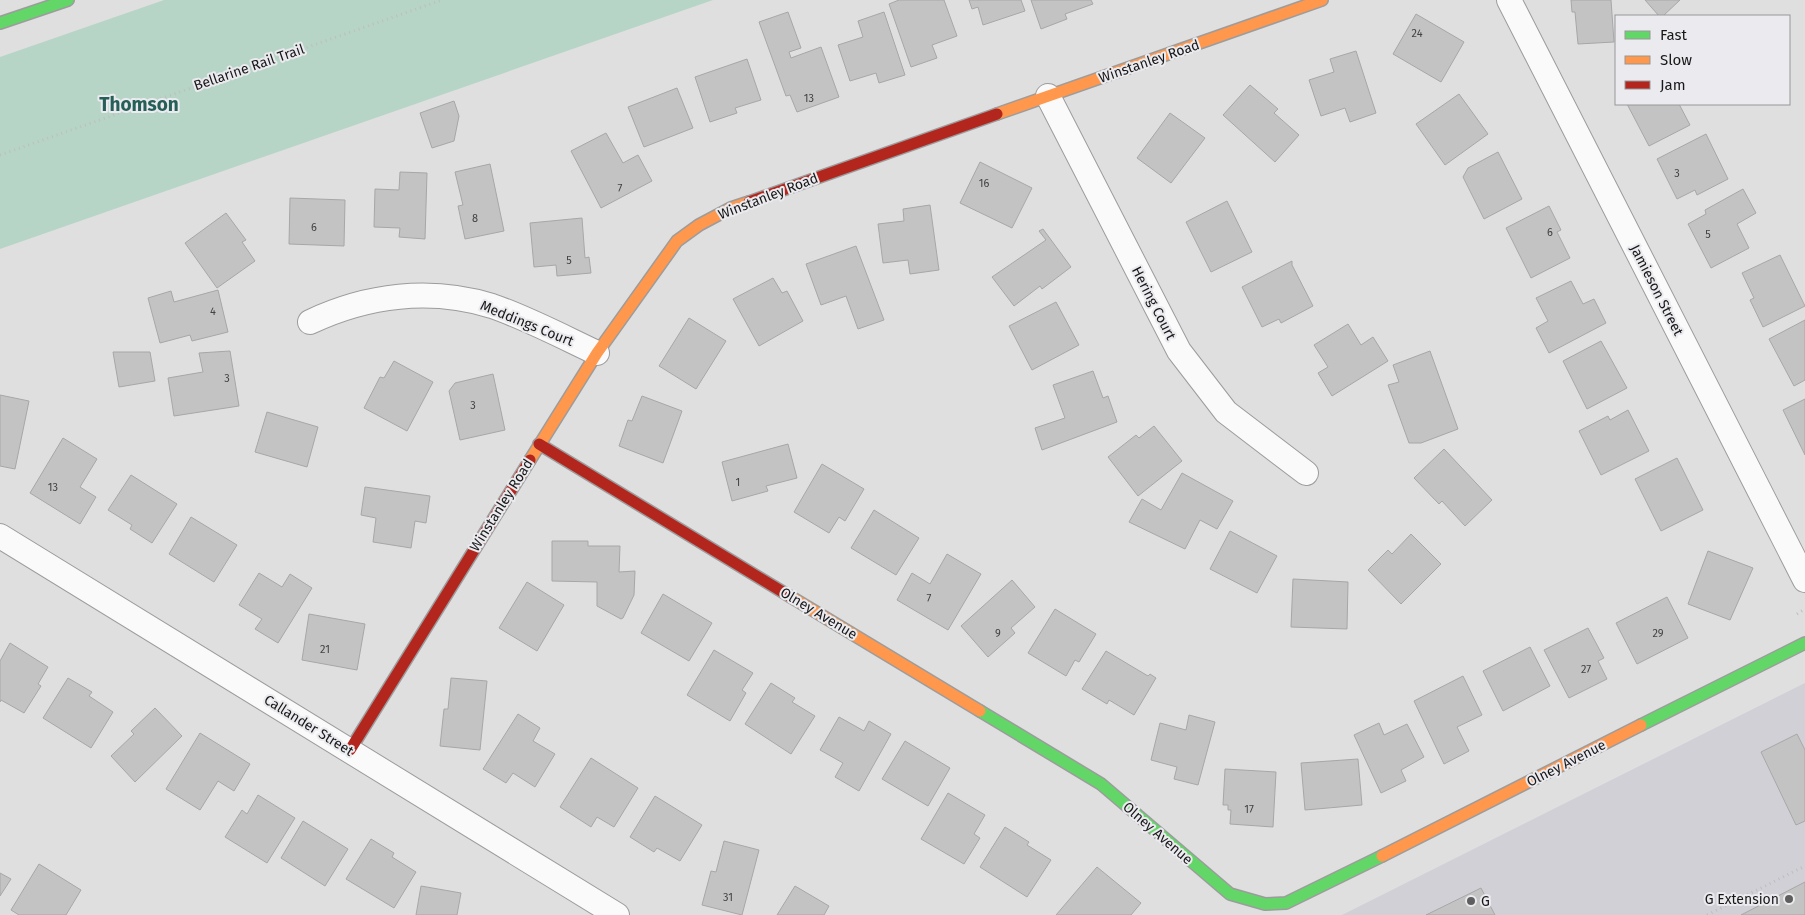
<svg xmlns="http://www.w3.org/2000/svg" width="1805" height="915" viewBox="0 0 1805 915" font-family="'Fira Sans',sans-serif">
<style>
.built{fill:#d0d0d6}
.green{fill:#b7d5c7}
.building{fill:#c4c3c3;stroke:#a8a7a7}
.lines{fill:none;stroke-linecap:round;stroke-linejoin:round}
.street-casing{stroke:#9c9c9d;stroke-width:26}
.fast-casing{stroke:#9c9c9d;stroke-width:14}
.slow-casing{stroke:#9c9c9d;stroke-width:14}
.jam-casing{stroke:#9c9c9d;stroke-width:14}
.path{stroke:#bebebf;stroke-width:3;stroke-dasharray:1 4;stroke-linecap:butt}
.street{stroke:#fafafa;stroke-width:24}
.fast{stroke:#63d668;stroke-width:11}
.slow{stroke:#ff974d;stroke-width:11}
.jam{stroke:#b3261e;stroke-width:11}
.poi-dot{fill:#5e5e5f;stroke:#ebebef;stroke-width:2}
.labels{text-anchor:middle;stroke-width:4;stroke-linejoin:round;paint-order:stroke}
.number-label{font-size:11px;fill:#434344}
.street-label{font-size:14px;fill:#181819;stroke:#ebebef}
.poi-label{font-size:14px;fill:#181819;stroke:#ebebef;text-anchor:end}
.district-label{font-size:19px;font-weight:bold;fill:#265e58;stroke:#ebebef}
</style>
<rect width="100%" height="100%" fill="#dfdfe0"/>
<path class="built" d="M1805 683V915H1342Z"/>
<path class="green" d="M164 0H713L0 249V57Z"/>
<g class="building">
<path d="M899 0H944L957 36 932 45 937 58 911 67 889 4Z"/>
<path d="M969 0H1021L1025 11 983 25 978 7 972 9Z"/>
<path d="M1031 0H1091L1093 4 1065 14 1067 19 1041 29Z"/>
<path d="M1571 0H1611L1614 42 1578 44 1575 12H1572Z"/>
<path d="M1645 0H1680L1663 16H1659Z"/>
<path d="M788 12 801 48 789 52 791 58 821 47 839 97 797 112 790 95 786 96 759 22Z"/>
<path d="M884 12 905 75 879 83 876 73 850 81 838 45 863 37 858 21Z"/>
<path d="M1416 14 1464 42 1441 82 1393 54Z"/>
<path d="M1356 51 1376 113 1350 122 1345 108 1321 116 1309 80 1334 72 1330 59Z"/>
<path d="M747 59 761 100 735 108 737 113 710 122 695 77Z"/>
<path d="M1250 85 1278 109 1274 113 1299 135 1275 162 1223 115Z"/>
<path d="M677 88 693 128 644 147 628 107Z"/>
<path d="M1459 94 1488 134 1445 165 1416 124Z"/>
<path d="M454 101 459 116 454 141 432 148 420 113Z"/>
<path d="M1627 104H1679L1690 125 1649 146Z"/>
<path d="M1170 113 1205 138 1171 183 1137 158Z"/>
<path d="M606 133 623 163 638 155 652 181 601 208 571 151Z"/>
<path d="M1706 134 1728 179 1697 195 1695 190 1677 199 1657 159Z"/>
<path d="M1498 152 1522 199 1484 219 1463 177 1468 168Z"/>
<path d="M980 162 1032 188 1012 228 960 203Z"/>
<path d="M490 164 504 231 465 239 458 206 463 205 455 172Z"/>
<path d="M400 172 427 173 425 239 399 237 400 228 374 227 375 189 399 190Z"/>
<path d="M1743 189 1756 213 1737 224 1749 248 1711 268 1688 224 1706 214 1705 210Z"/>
<path d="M290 198 345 200 344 246 289 244Z"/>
<path d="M1227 201 1252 252 1211 272 1186 222Z"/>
<path d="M930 205 939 270 910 274 908 260 883 263 878 224 904 221 903 209Z"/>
<path d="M1549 206 1561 230 1557 232 1570 258 1531 278 1506 228Z"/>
<path d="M226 213 246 240 242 242 255 261 217 288 185 243Z"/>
<path d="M582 218 585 258 589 257 591 273 557 276 556 265 534 267 530 223Z"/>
<path d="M1043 229 1071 267 1042 289 1040 286 1014 306 992 277 1046 240 1039 231Z"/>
<path d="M856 246 884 320 858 329 846 296 821 305 806 264Z"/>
<path d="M1780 255 1805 306 1763 327 1750 300 1754 298 1742 273Z"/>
<path d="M1292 261V265L1313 306 1281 323 1279 319 1262 327 1242 287Z"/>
<path d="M773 278 782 293 787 291 803 321 759 346 733 299Z"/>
<path d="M1571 281 1583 304 1594 299 1606 323 1549 353 1536 328 1548 321 1536 298Z"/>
<path d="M218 290 228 332 192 341 190 335 160 343 148 298 171 291 174 302Z"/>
<path d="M1056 302 1079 345 1032 370 1009 326Z"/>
<path d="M689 318 726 341 696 389 659 366Z"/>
<path d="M1805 320V380L1794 386 1769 339Z"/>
<path d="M1348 324 1361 345 1373 337 1388 361 1332 396 1318 373 1328 367 1314 345Z"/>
<path d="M1601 341 1627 388 1587 409 1563 361Z"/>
<path d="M230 351 239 406 174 416 168 378 203 372 199 353Z"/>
<path d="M1430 351 1458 429 1421 443H1409L1388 385 1399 382 1393 365Z"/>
<path d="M113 352H150L155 381 119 387Z"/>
<path d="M394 361 433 382 407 431 364 408 380 377 384 378Z"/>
<path d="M1093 371 1103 398 1108 396 1117 422 1042 450 1035 428 1065 418 1053 385Z"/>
<path d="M493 374 505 430 460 440 449 391 455 383Z"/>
<path d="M0 395 29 401 15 469 0 466Z"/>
<path d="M642 396 682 411 663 463 619 446 628 420 632 421Z"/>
<path d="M1805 399V455L1783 410Z"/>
<path d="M1628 410 1649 451 1601 475 1579 431 1608 416 1610 420Z"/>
<path d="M267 412 318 427 307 467 255 452Z"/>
<path d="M1154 426 1182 461 1138 496 1108 457 1136 435 1139 438Z"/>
<path d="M63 438 97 459 80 487 96 497 80 524 30 493Z"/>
<path d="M788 444 797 478 766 486 768 491 732 501 722 462Z"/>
<path d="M1444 449 1492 500 1465 526 1442 501 1439 504 1414 478Z"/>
<path d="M1677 458 1703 510 1661 531 1635 479Z"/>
<path d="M822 464 864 489 845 521 839 517 829 533 794 512Z"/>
<path d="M1182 473 1233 501 1217 529 1200 520 1185 549 1129 522 1142 499 1161 510Z"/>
<path d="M131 475 177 504 152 543 130 529 132 525 108 510Z"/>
<path d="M365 487 430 496 426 523 415 521 411 548 373 542 376 518 361 515Z"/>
<path d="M874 510 919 538 896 575 851 548Z"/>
<path d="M191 517 237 545 214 582 169 554Z"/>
<path d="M1230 531 1277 556 1257 593 1210 569Z"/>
<path d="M1411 534 1441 564 1401 604 1368 570 1388 550 1392 554Z"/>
<path d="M552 541H588V546H620L619 572 635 571 634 595 623 618 621 619 597 606V582L552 581Z"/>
<path d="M1708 551 1753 568 1730 620 1688 604Z"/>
<path d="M947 554 981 574 948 630 897 600 912 573 930 584Z"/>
<path d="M259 573 282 587 290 574 312 588 278 643 255 629 262 619 239 605Z"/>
<path d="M1293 579 1348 582 1347 629 1291 627Z"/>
<path d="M1012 580 1035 607 1011 628 1015 633 988 657 961 626Z"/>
<path d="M527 582 564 605 537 651 499 628Z"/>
<path d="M663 594 712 623 689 661 641 633Z"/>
<path d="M1667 597 1688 638 1637 664 1616 623Z"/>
<path d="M1055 609 1096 634 1079 662 1075 660 1066 676 1028 653Z"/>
<path d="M309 614 365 624 357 670 302 660Z"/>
<path d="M1588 628 1604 658 1598 661 1607 679 1569 698 1544 650Z"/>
<path d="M10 643 48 667 38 684 41 686 24 713 1 700 0 702V661Z"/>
<path d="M1530 647 1550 686 1503 711 1483 671Z"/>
<path d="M714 650 753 673 742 690 746 693 730 721 687 695Z"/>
<path d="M1106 651 1148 676 1150 674 1156 678 1134 715 1109 700 1107 704 1082 689Z"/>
<path d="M1463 676 1482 715 1457 727 1469 751 1444 764 1414 701Z"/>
<path d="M68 678 92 692 89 696 113 712 91 748 43 718Z"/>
<path d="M451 678 487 681 480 750 440 746 444 709H448Z"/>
<path d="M771 683 795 698 792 702 815 716 791 754 745 724Z"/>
<path d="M155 708 182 736 135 782 111 756 134 734 131 731Z"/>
<path d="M518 714 540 728 533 741 555 754 535 787 513 773 506 783 483 769Z"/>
<path d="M1189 715 1215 722 1198 785 1174 779 1177 767 1151 760 1160 723 1186 730Z"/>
<path d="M839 717 864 731 869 721 891 734 859 791 835 777 843 763 820 750Z"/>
<path d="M1379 723 1384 735 1407 724 1424 757 1401 770 1406 781 1381 793 1354 735Z"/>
<path d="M200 733 250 764 234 791 218 781 200 810 166 789Z"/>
<path d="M1797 734 1805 750V821L1796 825 1761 752Z"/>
<path d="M905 741 950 768 928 806 882 779Z"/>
<path d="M591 758 638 788 614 827 597 817 591 827 560 807Z"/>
<path d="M1358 759 1362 805 1305 810 1301 763Z"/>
<path d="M1225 769 1276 772 1273 827 1230 824 1231 810H1228V805H1223Z"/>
<path d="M948 793 985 815 974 834 980 838 964 864 921 839Z"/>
<path d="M258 795 295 818 267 863 225 837 242 810 247 814Z"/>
<path d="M655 796 702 825 680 861 657 848 654 852 630 837Z"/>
<path d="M303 821 348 849 325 886 281 858Z"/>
<path d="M1005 827 1029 842 1027 845 1051 860 1027 897 980 867Z"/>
<path d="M371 839 394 853 392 857 416 872 394 908 346 879Z"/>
<path d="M724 841 759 850 742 915 702 905 711 871 716 872Z"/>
<path d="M39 864 81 890 66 915H19L11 910Z"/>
<path d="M1097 867 1141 903 1131 915H1056Z"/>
<path d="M0 873 11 879 0 896Z"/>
<path d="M1805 882V915H1741Z"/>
<path d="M421 886 461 893 457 915H416Z"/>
<path d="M795 886 829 906 824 915H777Z"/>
<path d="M1481 888 1495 915H1426Z"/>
</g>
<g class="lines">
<g class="street-casing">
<g id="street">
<path d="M1509 0 1805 580"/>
<path d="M1048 96 1179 351 1226 412 1306 473"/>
<path d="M310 322C367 295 430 287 492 306 527 318 563 337 597 353"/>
<path d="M0 536 617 915"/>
</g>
</g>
<g class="fast-casing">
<g id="fast">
<path d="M0 23 68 0"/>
<path d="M980 711 1101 784 1230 894 1265 904 1286 903 1382 856"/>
<path d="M1641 725 1805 643"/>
</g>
</g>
<g class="slow-casing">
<g id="slow">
<path d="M997 114 1322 0"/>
<path d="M530 460 597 353 677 241 699 225 731 208 749 202"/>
<path d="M791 597 980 711"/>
<path d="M1382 856 1641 725"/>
</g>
</g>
<g class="jam-casing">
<g id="jam">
<path d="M749 202 997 114"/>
<path d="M539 444 791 597"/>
<path d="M350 750 530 460"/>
</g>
</g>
<g class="path">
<path d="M0 155 442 0"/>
<path d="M1797 614 1805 609"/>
<path d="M1707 915 1805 866"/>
</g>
<use href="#street" class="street"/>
<use href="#fast" class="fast"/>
<use href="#slow" class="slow"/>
<use href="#jam" class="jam"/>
</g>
<g class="poi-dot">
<circle cx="1789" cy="899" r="5"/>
<circle cx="1471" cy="901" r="5"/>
</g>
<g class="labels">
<g class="number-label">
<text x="1417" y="37">24</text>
<text x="809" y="102">13</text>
<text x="1677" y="177">3</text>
<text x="984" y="187">16</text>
<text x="620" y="192">7</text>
<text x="475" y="222">8</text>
<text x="314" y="231">6</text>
<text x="1550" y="236">6</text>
<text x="1708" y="238">5</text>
<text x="569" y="264">5</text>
<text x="213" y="315">4</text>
<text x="227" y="382">3</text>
<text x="473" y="409">3</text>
<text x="738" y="486">1</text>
<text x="53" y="491">13</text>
<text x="929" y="602">7</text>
<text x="998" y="637">9</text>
<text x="1658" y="637">29</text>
<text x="325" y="653">21</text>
<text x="1586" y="673">27</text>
<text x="1249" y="813">17</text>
<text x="728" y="901">31</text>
</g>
<g class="street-label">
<text transform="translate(1149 61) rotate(-19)" y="5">Winstanley Road</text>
<text transform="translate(249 67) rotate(-19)" y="5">Bellarine Rail Trail</text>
<text transform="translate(768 196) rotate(-21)" y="5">Winstanley Road</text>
<text transform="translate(1657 290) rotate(63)" y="5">Jamieson Street</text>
<text transform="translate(1154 303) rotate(63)" y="5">Hering Court</text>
<text transform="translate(527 323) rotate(22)" y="5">Meddings Court</text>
<text transform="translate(501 505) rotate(-58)" y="5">Winstanley Road</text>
<text transform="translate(819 613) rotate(31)" y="5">Olney Avenue</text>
<text transform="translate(309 725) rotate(32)" y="5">Callander Street</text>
<text transform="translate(1566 763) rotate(-27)" y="5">Olney Avenue</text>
<text transform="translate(1158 833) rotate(41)" y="5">Olney Avenue</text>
</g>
<g class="poi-label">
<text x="1779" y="904">G Extension</text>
<text x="1481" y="906" text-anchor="start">G</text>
</g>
<g class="district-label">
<text x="139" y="111">Thomson</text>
</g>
</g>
<rect x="1615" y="15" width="175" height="90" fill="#ebebef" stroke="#979799"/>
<rect x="1625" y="31" width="25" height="8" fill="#63d668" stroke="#979799"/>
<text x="1660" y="40" font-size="15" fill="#181819">Fast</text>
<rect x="1625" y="56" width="25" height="8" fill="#ff974d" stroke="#979799"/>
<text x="1660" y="65" font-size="15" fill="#181819">Slow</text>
<rect x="1625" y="81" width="25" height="8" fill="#b3261e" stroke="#979799"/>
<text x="1660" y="90" font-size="15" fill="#181819">Jam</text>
</svg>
